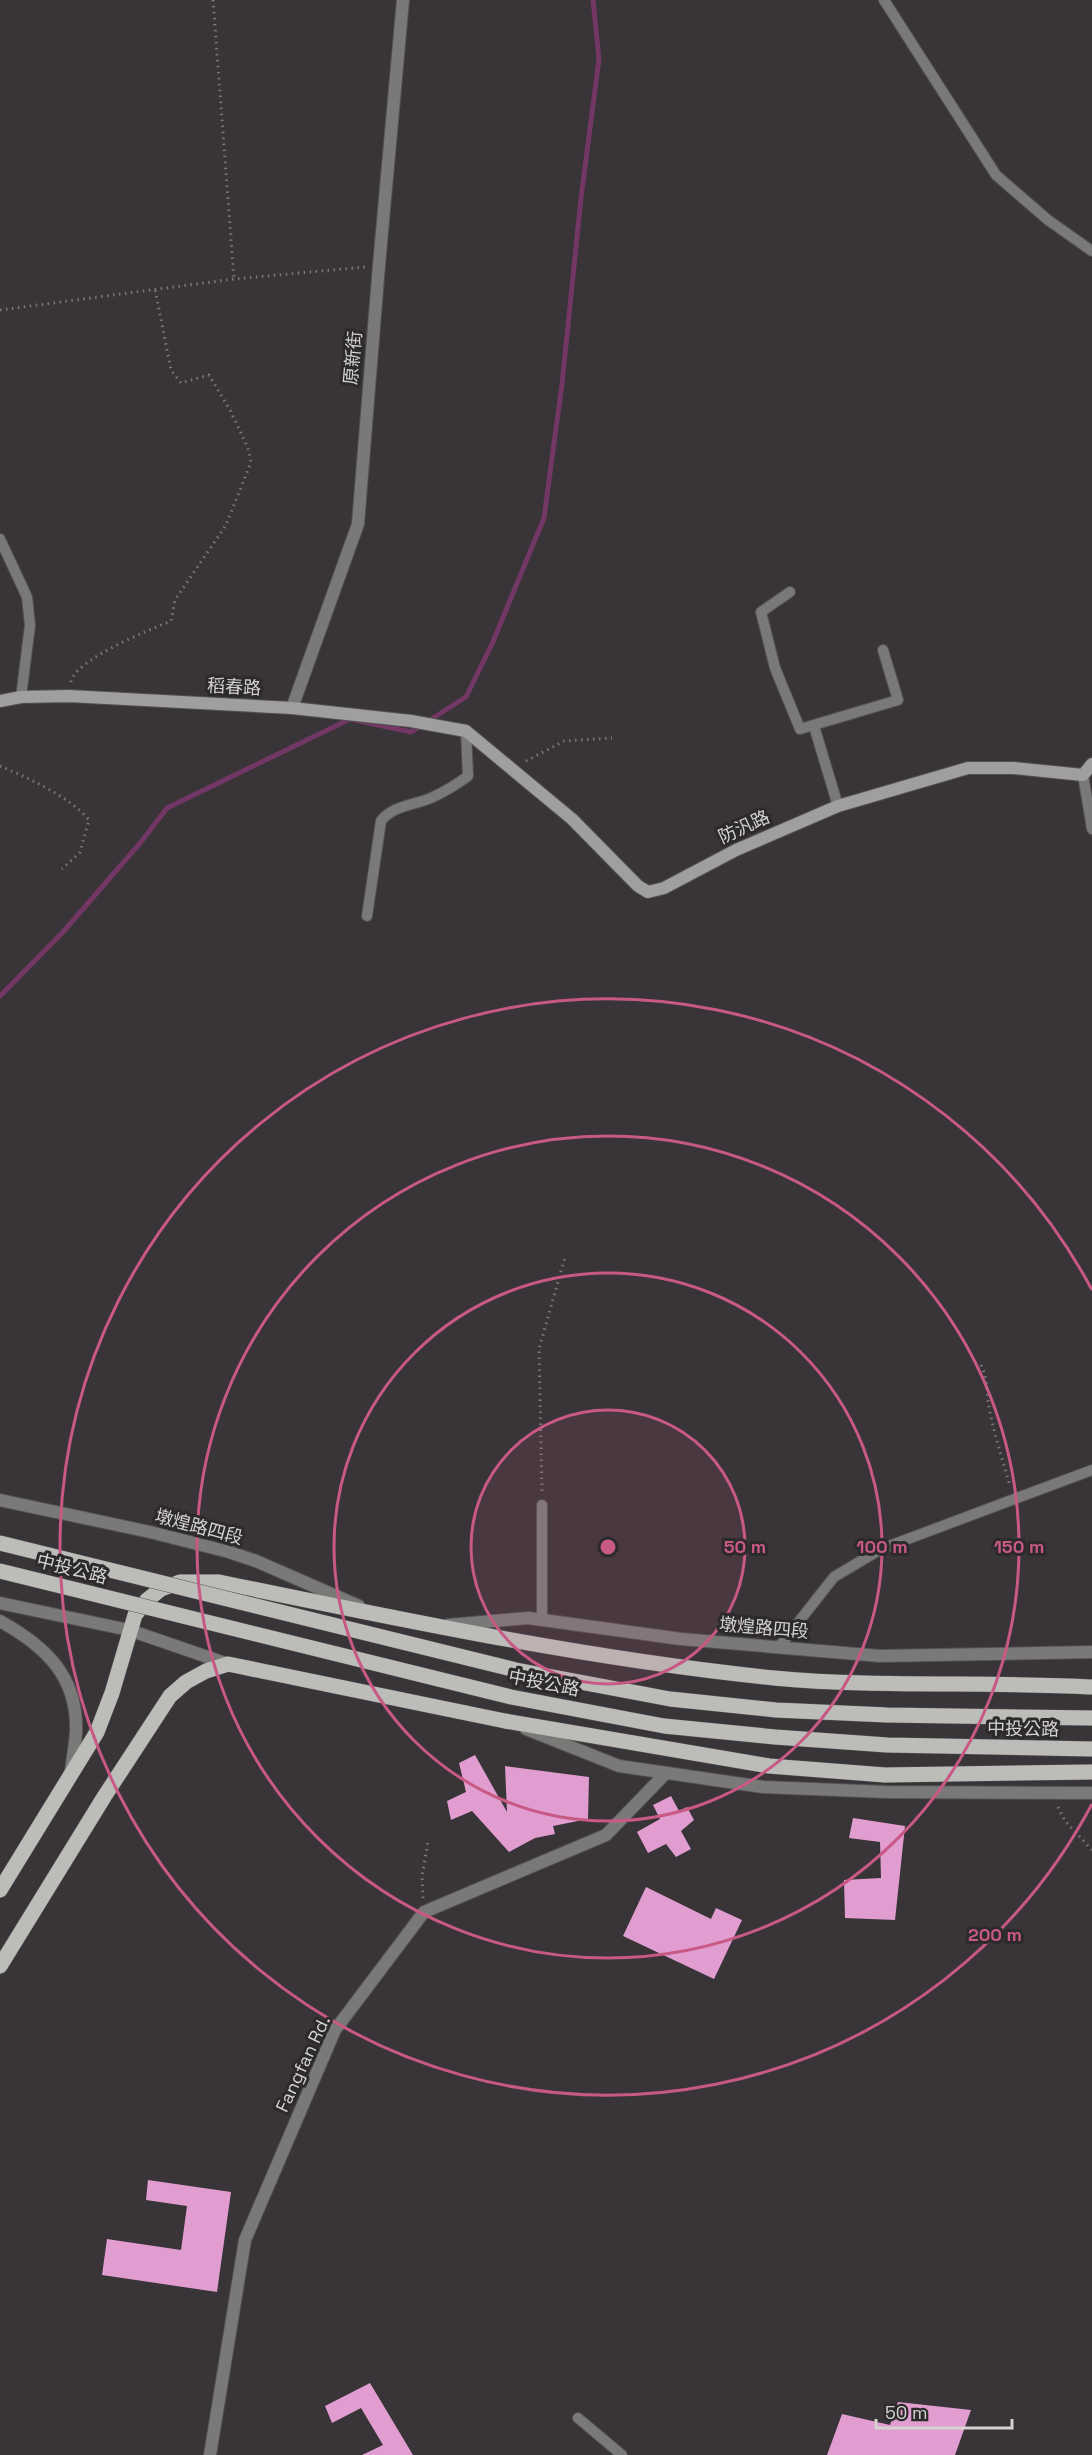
<svg xmlns="http://www.w3.org/2000/svg" width="1092" height="2455" viewBox="0 0 1092 2455" font-family="'Space Grotesk','Noto Sans TC',sans-serif">
<style>
.lines{fill:none;stroke-linecap:round;stroke-linejoin:round}
.stream{stroke:#733765;stroke-width:5}
.building{fill:#e29dd0}
.lane-casing{stroke:#545053;stroke-width:12}
.street-casing{stroke:#545053;stroke-width:14}
.secondary-casing{stroke:#545053;stroke-width:14}
.primary-casing{stroke:#545053;stroke-width:16}
.path{stroke:#7b787a;stroke-width:3;stroke-dasharray:1.5 4.5;stroke-linecap:butt}
.lane{stroke:#797a78;stroke-width:10}
.street{stroke:#797a78;stroke-width:12}
.secondary{stroke:#9fa09d;stroke-width:12}
.primary{stroke:#bcbdb9;stroke-width:15}
.primary-bridge-casing{stroke:#545053;stroke-width:16;stroke-linecap:butt}
.primary-bridge{stroke:#bcbdb9;stroke-width:15}
.ring{fill:none;stroke:#c85985;stroke-width:3}
.labels{text-anchor:middle;stroke-width:6;stroke-linejoin:round;paint-order:stroke}
.street-label{font-size:18px;fill:#d4d2d3;stroke:#2d2a2c}
.centre{fill:#c85985;stroke:#2d2a2c;stroke-width:3}
.ring-label{font-size:18px;text-anchor:middle;font-weight:bold;fill:#c85985;stroke:#2d2a2c;stroke-width:6;stroke-linejoin:round;paint-order:stroke}
</style>
<rect width="100%" height="100%" fill="#383437"/>
<g class="lines">
<path class="stream" d="M0 996 63 932 141 842 167 808 350 719 411 732 466 697 492 644 544 518 562 384 581 198 599 59 593 0"/>
</g>
<g class="building">
<path d="M475 1755 507 1812 505 1766 589 1777 588 1819 553 1826 555 1834 535 1838 509 1852 472 1811 451 1820 447 1801 466 1792 459 1763Z"/>
<path d="M671 1796 679 1811 687 1807 694 1820 681 1831 691 1849 676 1857 666 1844 648 1853 637 1832 660 1819 653 1805Z"/>
<path d="M853 1818 905 1826 895 1920 845 1918 844 1880 881 1878 880 1842 849 1838Z"/>
<path d="M646 1887 711 1919 716 1908 742 1920 714 1979 623 1936Z"/>
<path d="M148 2180 231 2192 217 2292 102 2275 107 2239 181 2250 187 2206 146 2200Z"/>
<path d="M370 2383 413 2455H362L383 2445 361 2408 332 2423 325 2406Z"/>
<path d="M898 2402 971 2410 955 2455H827L842 2414 890 2425Z"/>
</g>
<g class="lines">
<g class="lane-casing">
<g id="lane">
<path d="M884 0 996 175 1048 220 1092 251"/>
<path d="M0 539 27 597 30 625 21 697"/>
<path d="M790 592 761 612 775 668 800 729 898 700 883 650"/>
<path d="M814 726 838 806"/>
<path d="M1083 775 1092 829"/>
<path d="M367 916 381 821C392 806 414 805 431 798 444 792 456 785 468 776L466 731"/>
<path d="M542 1619V1505"/>
<path d="M778 1648 834 1577 881 1549 1092 1470"/>
<path d="M578 2418 622 2455"/>
</g>
</g>
<g class="street-casing">
<g id="street">
<path d="M292 708 358 524 379 265 403 0"/>
<path d="M0 1500 150 1532 229 1552 256 1561 359 1606"/>
<path d="M0 1603 129 1630 228 1664"/>
<path d="M0 1621C45 1646 78 1676 76 1732 75 1746 72 1760 71 1773"/>
<path d="M448 1625 528 1618 681 1639 880 1656 1092 1652"/>
<path d="M526 1729 619 1766 763 1787 886 1792 1092 1793"/>
<path d="M210 2455 245 2240 335 2030 424 1912 606 1835 665 1774"/>
</g>
</g>
<g class="secondary-casing">
<path id="secondary" d="M0 701 21 697 69 696 292 708 411 721 466 731 572 819 638 886 648 892 664 888 736 850 838 806 968 768H1014L1083 775 1092 764"/>
</g>
<g class="primary-casing">
<g id="primary">
<path d="M0 1890 97 1732 112 1693 135 1615 147 1600 161 1589 180 1582H219C403 1620 587 1659 774 1678 880 1688 986 1681 1092 1687"/>
<path d="M0 1966 104 1797 170 1696 186 1682 206 1671 228 1664 505 1721 769 1766 885 1775 1092 1772"/>
</g>
</g>
<g class="path">
<path d="M213 0 234 279"/>
<path d="M0 310 234 279 365 267"/>
<path d="M71 682C74 660 149 630 171 621L175 600 226 525 251 462 248 448 230 410 209 375 181 383 171 370 155 289"/>
<path d="M526 761 564 741 612 738"/>
<path d="M0 766C28 778 69 796 89 820L80 852 62 869"/>
<path d="M981 1365C989 1381 986 1395 990 1412 995 1437 1003 1461 1010 1486"/>
<path d="M542 1491 539 1349 565 1257"/>
<path d="M1058 1807 1065 1821 1092 1850"/>
<path d="M423 1898 422 1876 428 1842"/>
</g>
<use href="#lane" class="lane"/>
<use href="#street" class="street"/>
<use href="#secondary" class="secondary"/>
<use href="#primary" class="primary"/>
<g class="primary-bridge-casing">
<g id="primary-bridge">
<path d="M0 1543 516 1670 670 1699 776 1710 887 1715 1092 1718"/>
<path d="M0 1571 511 1697 664 1726 775 1737 887 1745 1092 1749"/>
</g>
</g>
<use href="#primary-bridge" class="primary-bridge"/>
</g>
<circle cx="608" cy="1547" r="137" fill="#c85985" fill-opacity=".12"/>
<g class="ring">
<circle cx="608" cy="1547" r="137"/>
<circle cx="608" cy="1547" r="274"/>
<circle cx="608" cy="1547" r="411"/>
<path d="M1092 1804A548 548 0 1 1 1092 1290"/>
</g>
<g class="labels">
<g class="street-label">
<text transform="translate(353 358) rotate(-85)" y="6">原新街</text>
<text transform="translate(234 687) rotate(3)" y="6">稻春路</text>
<text transform="translate(744 827) rotate(-25)" y="6">防汎路</text>
<text transform="translate(199 1527) rotate(15)" y="6">墩煌路四段</text>
<text transform="translate(72 1569) rotate(14)" y="6">中投公路</text>
<text transform="translate(764 1628) rotate(5)" y="6">墩煌路四段</text>
<text transform="translate(544 1683) rotate(11)" y="6">中投公路</text>
<text transform="translate(1023 1729) rotate(1)" y="6">中投公路</text>
<text transform="translate(303 2064) rotate(-65)" y="6">Fangfan Rd.</text>
</g>
</g>
<circle cx="608" cy="1547" r="9" class="centre"/>
<g class="ring-label">
<text x="745" y="1553">50 m</text>
<text x="882" y="1553">100 m</text>
<text x="1019" y="1553">150 m</text>
<text x="995" y="1941">200 m</text>
</g>
<path d="M876 2419v9h136v-9" fill="none" stroke="#d4d2d3" stroke-width="3"/>
<text x="885" y="2419" font-size="18" fill="#d4d2d3" stroke="#2d2a2c" stroke-width="4.5" paint-order="stroke">50 m</text>
</svg>
